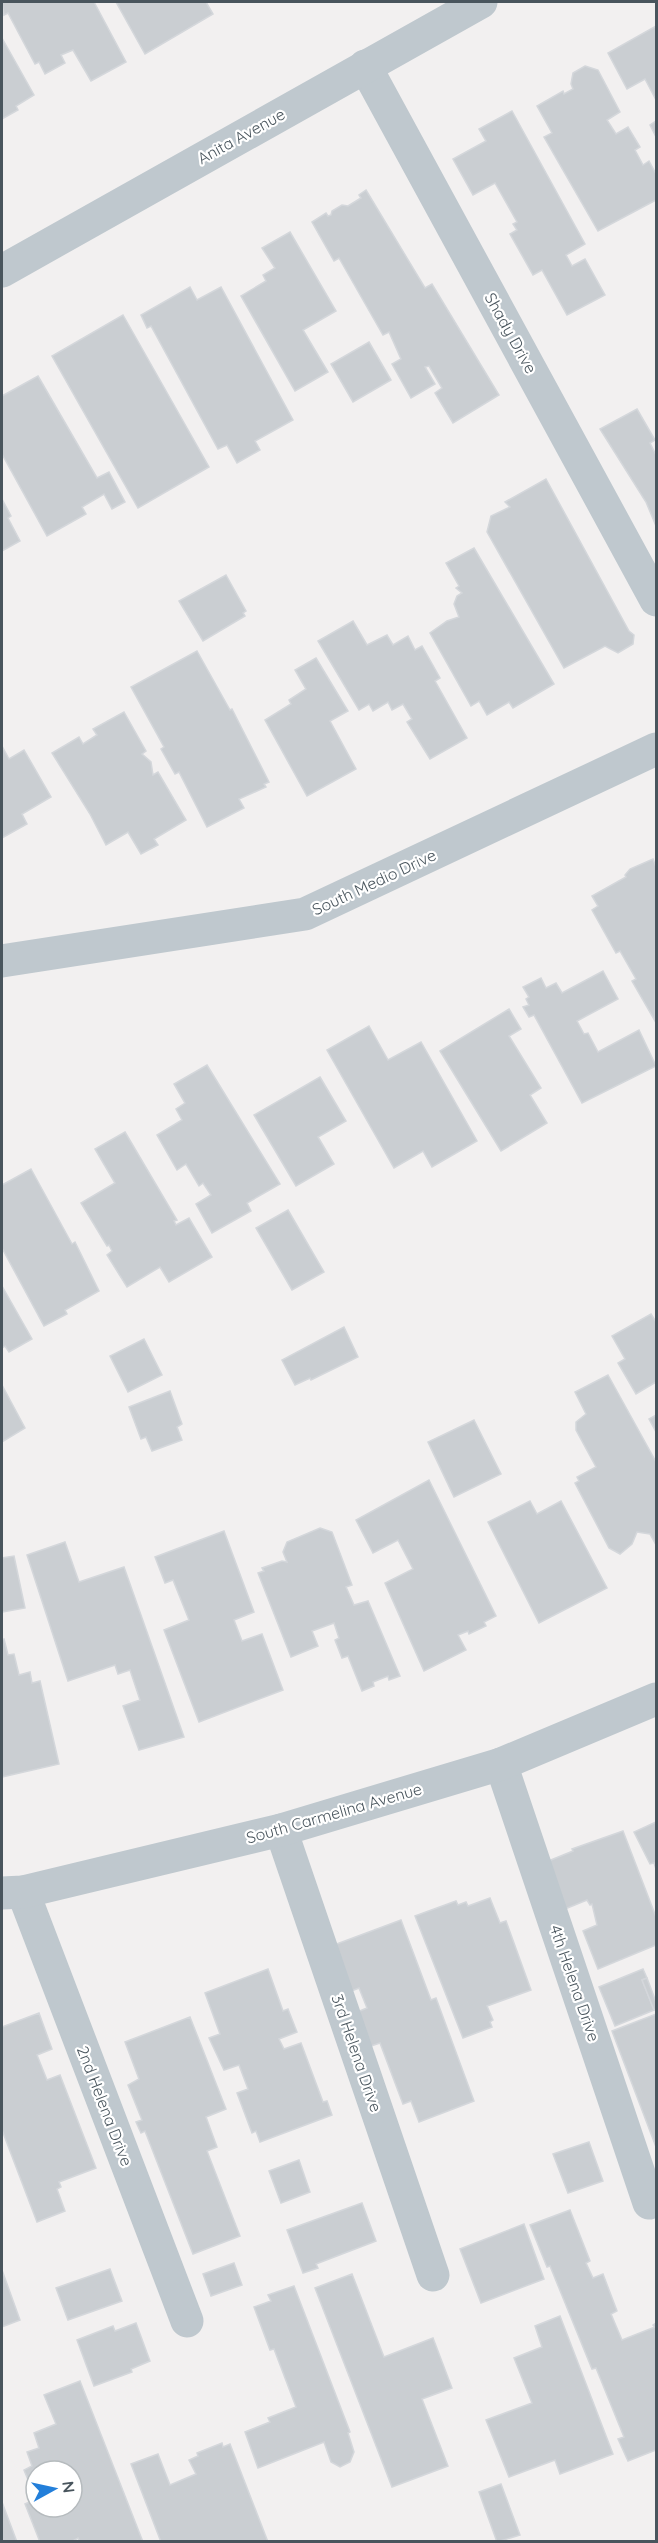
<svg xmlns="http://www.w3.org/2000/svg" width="658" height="2543" viewBox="0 0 658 2543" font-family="Quicksand,sans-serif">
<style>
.building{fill:#caced2;stroke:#d4d7db;stroke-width:1.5;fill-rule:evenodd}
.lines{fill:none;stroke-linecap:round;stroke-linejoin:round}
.minor{stroke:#bfc8ce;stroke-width:33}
.labels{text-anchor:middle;stroke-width:4.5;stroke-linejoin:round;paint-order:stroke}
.street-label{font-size:16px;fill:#49555d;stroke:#fff}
</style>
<rect width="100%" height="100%" fill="#f2f0f0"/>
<g class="building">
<path d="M2 2H94L126 62 91 81 73 50 61 55 65 63 45 74 39 62 35 64 8 13 4 15Z"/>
<path d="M116 2H206L213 14 145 54Z"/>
<path d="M656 26V100L645 79 627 89 608 53Z"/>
<path d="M2 38 34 95 16 106 18 110 2 119Z"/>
<path d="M585 66 598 70 620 112 607 120 616 134 628 127 640 147 635 150 643 165 649 161 656 174V200L598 231 544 137 552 133 537 106 563 91 564 94 573 89 571 84 573 73Z"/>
<path d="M512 111 585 244 566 255 572 266 585 259 605 295 567 315 542 270 533 275 510 234 517 230 513 224 517 222 495 183 473 195 453 159 486 141 479 129Z"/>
<path d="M656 121V137L650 125Z"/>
<path d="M366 190 425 288 432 284 499 395 453 423 435 393 442 388 429 366 425 367 435 384 411 398 392 364 401 359 389 332 383 335 339 258 334 261 312 222 326 213 328 216 331 215 332 211 342 205 348 206 361 198 359 195Z"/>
<path d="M290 232 336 311 303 330 328 372 295 391 241 296 266 281 263 275 275 268 262 248Z"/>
<path d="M190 287 197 300 221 287 293 420 255 441 260 450 237 463 227 445 218 449 151 326 147 328 141 315Z"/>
<path d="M123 315 209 467 138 508 52 356Z"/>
<path d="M369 342 391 380 353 402 331 364Z"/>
<path d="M38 376 97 478 109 472 125 502 112 509 104 494 82 507 86 514 47 536 2 454V396Z"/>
<path d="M637 409 655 440 650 443 656 455V526L646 502 600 429Z"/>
<path d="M546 479 629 631 634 635 633 644 618 653 605 646 564 668 487 532 491 516 510 507 505 502Z"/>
<path d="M2 499 11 516 8 518 20 541 2 551Z"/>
<path d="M474 548 554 684 513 708 509 702 487 715 479 701 471 706 430 633 447 621 459 617 454 604 457 596 462 593 456 588 459 586 446 563Z"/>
<path d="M226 575 246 611 243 613 245 616 203 641 179 601Z"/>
<path d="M353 621 367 645 387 635 393 645 408 636 415 650 422 646 440 678 435 681 467 738 430 759 407 722 412 719 403 704 392 710 388 702 373 711 369 704 359 710 318 641Z"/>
<path d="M197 651 230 710 232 709 269 782 264 784 266 787 239 799 244 808 207 827 179 772 175 774 161 749 164 747 131 687Z"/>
<path d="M316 658 348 711 330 721 356 769 307 796 265 720 291 704 289 700 306 689 295 670Z"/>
<path d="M124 712 146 751 142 754 151 762 153 775 158 772 186 820 154 839 158 845 141 854 128 832 106 845 90 814 52 753 79 737 83 744 97 735 93 729Z"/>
<path d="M2 746 9 759 24 750 51 797 22 814 27 824 2 838Z"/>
<path d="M653 859 656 867 655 1021 632 981 636 979 620 951 616 953 592 910 598 906 592 896 626 877 625 875 630 869Z"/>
<path d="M603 971 618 999 577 1021 584 1034 588 1033 598 1052 639 1030 656 1066 582 1103 534 1015 529 1017 523 1007 529 1005 526 999 529 997 523 987 541 978 546 988 556 983 562 993Z"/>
<path d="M509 1009 521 1029 509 1036 541 1088 530 1095 547 1123 501 1151 440 1051Z"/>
<path d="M369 1026 388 1060 421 1042 477 1141 432 1167 423 1151 394 1168 327 1050Z"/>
<path d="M207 1065 280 1184 247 1203 251 1211 212 1233 196 1204 211 1195 203 1183 199 1186 186 1164 177 1170 157 1135 182 1120 176 1109 185 1103 174 1084Z"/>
<path d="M320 1077 346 1121 318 1137 334 1164 296 1186 254 1115Z"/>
<path d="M125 1132 177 1220 174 1221 176 1225 189 1218 212 1257 169 1282 160 1267 127 1287 107 1255 112 1251 109 1245 107 1246 81 1203 115 1183 95 1149Z"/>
<path d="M31 1169 72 1244 75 1242 99 1291 65 1310 67 1314 44 1326 2 1248V1185Z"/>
<path d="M288 1210 324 1272 292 1290 256 1228Z"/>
<path d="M2 1286 32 1339 9 1352 5 1346 2 1348Z"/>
<path d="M651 1314 656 1322V1382L636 1394 618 1363 625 1359 612 1336Z"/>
<path d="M344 1327 358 1357 311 1380 310 1378 295 1385 282 1360Z"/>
<path d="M144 1339 162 1375 128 1392 110 1356Z"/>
<path d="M608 1375 656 1462V1545L650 1534 637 1532 632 1544 620 1554 609 1548 575 1483 579 1481 577 1477 596 1467 576 1430V1422L586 1414 575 1392Z"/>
<path d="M2 1385 25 1428 2 1442Z"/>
<path d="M170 1391 182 1424 177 1427 182 1440 152 1451 146 1437 141 1439 129 1407Z"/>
<path d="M656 1415V1432L649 1419Z"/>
<path d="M474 1420 501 1474 454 1497 428 1442Z"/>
<path d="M429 1480 496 1616 484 1622 486 1626 469 1634 468 1631 458 1635 466 1650 424 1671 385 1583 413 1569 398 1540 373 1553 356 1520Z"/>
<path d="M530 1501 537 1514 561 1501 607 1588 539 1623 488 1522Z"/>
<path d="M320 1528 332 1532 352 1585 346 1587 354 1605 368 1601 400 1676 389 1680 388 1676 373 1682 374 1686 362 1691 348 1656 342 1658 335 1640 339 1638 334 1623 312 1631 318 1646 291 1657 258 1573 264 1571 262 1568 282 1561 287 1562 283 1552 287 1542Z"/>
<path d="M224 1531 254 1612 234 1620 242 1641 262 1634 283 1690 199 1722 164 1630 189 1620 173 1580 165 1583 155 1557Z"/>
<path d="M65 1542 79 1582 124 1567 184 1737 139 1750 123 1706 140 1700 130 1670 118 1674 115 1665 68 1681 27 1555Z"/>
<path d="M14 1556 25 1608 2 1612V1558Z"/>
<path d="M4 1639 8 1655 14 1654 19 1675 30 1672 32 1683 40 1681 59 1764 2 1777V1640Z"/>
<path d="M656 1822V1869L654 1863 650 1864 634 1832Z"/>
<path d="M623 1831 656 1917V1945L598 1969 583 1931 597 1925 592 1904 590 1905 587 1900 565 1909 546 1862 573 1851 572 1849Z"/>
<path d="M490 1898 500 1923 506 1921 531 1990 487 2006 493 2020 490 2022 492 2027 463 2038 415 1916 456 1901 458 1905 466 1902 468 1906Z"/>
<path d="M401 1920 431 2000 436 1998 474 2101 419 2122 411 2101 403 2104 380 2043 362 2049 350 2015 367 2008 359 1988 344 1994 326 1948Z"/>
<path d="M268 1969 283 2011 288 2009 297 2032 279 2039 284 2049 301 2043 323 2102 327 2101 332 2115 260 2142 256 2131 252 2133 237 2093 248 2089 239 2065 224 2070 209 2038 220 2034 205 1993Z"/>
<path d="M643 1969 647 1978 642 1980 654 2010 615 2026 599 1987Z"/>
<path d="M647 1978 656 2002V2009L654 2010 642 1980Z"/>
<path d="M39 2013 52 2049 37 2055 47 2080 60 2075 96 2168 59 2182 61 2187 57 2189 65 2211 37 2222 2 2130V2027Z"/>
<path d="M656 2014V2147L612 2031Z"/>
<path d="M190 2017 226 2109 206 2117 217 2147 207 2151 240 2236 193 2254 145 2131 141 2133 136 2122 142 2120 128 2085 139 2079 125 2042Z"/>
<path d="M589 2142 603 2181 568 2193 553 2154Z"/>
<path d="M299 2160 310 2192 281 2203 269 2171Z"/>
<path d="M362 2203 376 2241 316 2264 318 2268 303 2273 287 2230Z"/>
<path d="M570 2210 590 2261 586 2263 593 2278 603 2274 617 2311 611 2314 622 2340 655 2327 653 2325 656 2323V2450L628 2461 618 2439 624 2437 596 2368 592 2369 550 2266 547 2267 530 2225Z"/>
<path d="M524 2224 544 2279 481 2303 460 2249Z"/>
<path d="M234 2263 242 2285 211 2296 203 2274Z"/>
<path d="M110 2269 122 2301 68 2320 56 2288Z"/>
<path d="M2 2270 20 2320 2 2327Z"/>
<path d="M352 2274 384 2357 433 2338 452 2388 422 2399 448 2466 392 2487 315 2288Z"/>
<path d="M294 2286 350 2432 348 2433 354 2452 350 2462 340 2467 331 2462 324 2442 258 2468 245 2432 270 2422 268 2418 296 2407 274 2349 270 2350 254 2307 271 2301 268 2295Z"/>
<path d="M560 2316 613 2454 560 2474 555 2460 509 2477 486 2420 532 2403 514 2358 542 2347 535 2326Z"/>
<path d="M136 2323 150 2361 131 2369 132 2372 94 2386 77 2340 113 2326 115 2331Z"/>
<path d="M80 2381 143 2542H80L78 2538 71 2542H40L25 2504 36 2499 24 2470 32 2466 27 2452 39 2448 34 2433 56 2424 44 2395ZM36 2471H72V2507H36Z"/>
<path d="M222 2443 223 2447 230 2444 268 2542H161L131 2464 158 2454 170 2485 196 2474 189 2460 198 2456 197 2453Z"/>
<path d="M501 2484 520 2535 497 2542 479 2492Z"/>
<path d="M2 2502 17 2542H2Z"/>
</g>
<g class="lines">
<g class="minor">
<path d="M365 66 656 600"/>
<path d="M2 271 481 2"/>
<path d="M2 961 305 914 656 749"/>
<path d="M501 1764 649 2203"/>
<path d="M281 1830 433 2275"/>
<path d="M23 1892 187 2321"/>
<path d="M2 1893 23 1892 281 1830 501 1764 656 1699"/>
</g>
</g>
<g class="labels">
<g class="street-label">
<text transform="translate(241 136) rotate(-29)" y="6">Anita Avenue</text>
<text transform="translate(511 333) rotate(61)" y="6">Shady Drive</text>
<text transform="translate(374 882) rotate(-25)" y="6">South Medio Drive</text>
<text transform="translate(334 1813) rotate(-16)" y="6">South Carmelina Avenue</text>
<text transform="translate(575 1983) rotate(71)" y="6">4th Helena Drive</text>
<text transform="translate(357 2053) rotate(71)" y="6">3rd Helena Drive</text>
<text transform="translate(105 2106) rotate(69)" y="6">2nd Helena Drive</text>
</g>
</g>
<rect width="658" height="2543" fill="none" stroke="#49555d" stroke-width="6"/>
<g transform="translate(54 2489) rotate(82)"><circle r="28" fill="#ffffff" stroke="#b6bbbe" stroke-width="1.5"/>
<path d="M0-4.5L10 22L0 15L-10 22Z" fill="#237fda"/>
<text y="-9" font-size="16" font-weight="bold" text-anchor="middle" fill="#49555d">N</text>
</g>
</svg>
